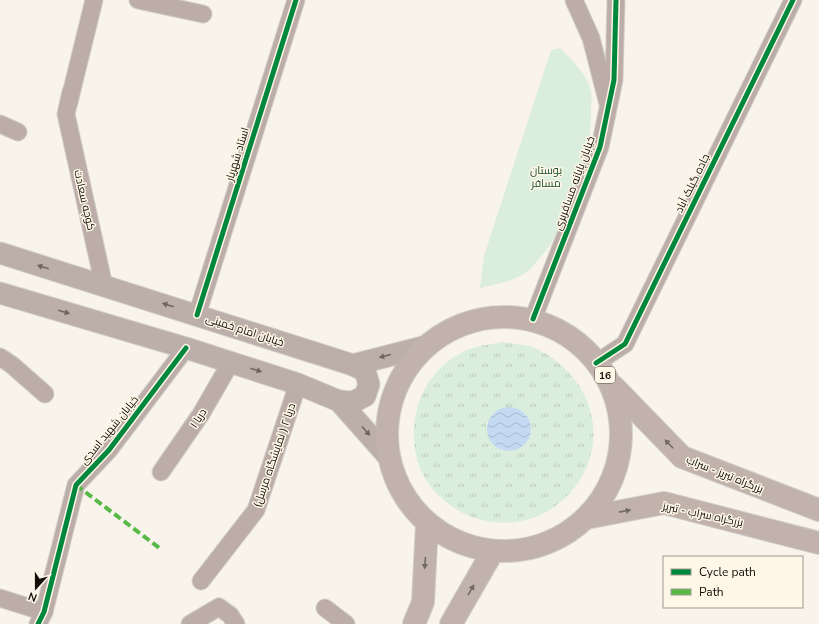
<svg xmlns="http://www.w3.org/2000/svg" width="819" height="624" viewBox="0 0 819 624" font-family="'Nunito Sans',Cairo,sans-serif">
<style>
.grass{fill:url(#grass-tufts);fill-rule:evenodd}
.green{fill:#dbeddd}
.water{fill:url(#water-waves)}
.lines{fill:none;stroke-linecap:round;stroke-linejoin:round}
.minor-casing{stroke:#d2cec9;stroke-width:19}
.major-casing{stroke:#d2cec9;stroke-width:23}
.highway-casing{stroke:#d2cec9;stroke-width:24}
.minor{stroke:#bcada9;stroke-width:17}
.major{stroke:#bcaea9;stroke-width:21}
.highway{stroke:#c1b3ac;stroke-width:22}
.quiet{stroke:#58b947;stroke-width:4;stroke-dasharray:8 4;stroke-linecap:butt}
.cycleway-casing{stroke:#fef6e6;stroke-width:8}
.cycleway{stroke:#00873e;stroke-width:5}
.oneway{fill:#6f6661}
.oneway2{fill:#726963}
.labels{text-anchor:middle;stroke-width:3;stroke-linejoin:round;paint-order:stroke}
.shield{fill:#fef6e6;stroke:#58544b;stroke-width:1}
.shield-label{font-size:10px;font-weight:bold;fill:#110e09}
.street-label{font-size:11px;fill:#110e09;stroke:#fef6e6}
.park-label{font-size:11px;fill:#1a5134;stroke:#fef6e6}
</style>
<defs>
<pattern id="grass-tufts" width="24" height="20" patternUnits="userSpaceOnUse"><rect width="24" height="20" fill="#dbeddd"/><path d="M3 7l-1-3M5 7V3M7 7l1-3M15 17l-1-3M17 17v-4M19 17l1-3" fill="none" stroke="#bbcabc"/></pattern>
<pattern id="water-waves" width="16" height="10" patternUnits="userSpaceOnUse"><rect width="16" height="10" fill="#c4daf2"/><path d="M0 5q4-4 8 0t8 0" fill="none" stroke="#a7bace"/></pattern>
</defs>
<rect width="100%" height="100%" fill="#f8f4ec"/>
<path class="grass" d="M503 342C512 344 523 344 532 347 546 352 559 362 569 373 634 444 559 551 469 516 448 507 427 488 419 466 403 420 424 364 473 348 482 345 493 344 503 342ZM494 412 530 422C534 441 520 454 501 450L486 425Z"/>
<path class="green" d="M560 48C571 59 589 76 591 92 592 99 591 107 591 113 591 165 573 220 539 259 535 263 532 268 528 271 515 281 496 284 480 288L484 256 551 50Z"/>
<circle class="water" cx="509" cy="429" r="22"/>
<g class="lines">
<g class="minor-casing">
<g id="minor">
<path d="M138 0 203 14"/>
<path d="M574 0 591 38 608 104"/>
<path d="M71 92 66 114 104 286"/>
<path d="M69 102 94 0"/>
<path d="M0 124 18 132"/>
<path d="M197 315 296 0"/>
<path d="M533 319 600 147 614 80 616 0"/>
<path d="M0 357 12 365 45 394"/>
<path d="M596 363 625 344 793 0"/>
<path d="M161 472 201 414 231 362"/>
<path d="M201 581 256 510 298 384"/>
<path d="M0 598 44 612"/>
<path d="M325 608 346 624"/>
<path d="M38 624 44 612 76 485 109 450 186 348"/>
<path d="M190 624 219 607 230 615 236 624"/>
</g>
</g>
<g class="major-casing">
<g id="major">
<path d="M0 253 353 365 423 347"/>
<path d="M0 293 186 348 298 384 339 401 387 455"/>
<path d="M339 401 353 402 365 396 369 384 365 371 353 365"/>
</g>
</g>
<g class="highway-casing">
<g id="highway">
<circle cx="504" cy="434" r="117"/>
<path d="M614 387 682 457 819 510"/>
<path d="M586 518 664 503 819 543"/>
<path d="M414 624 423 602 427 524"/>
<path d="M451 624 493 551"/>
</g>
</g>
<use href="#minor" class="minor"/>
<use href="#major" class="major"/>
<use href="#highway" class="highway"/>
<path class="quiet" d="M76 485 162 550"/>
<g class="cycleway-casing">
<g id="cycleway">
<path d="M197 315 296 0"/>
<path d="M533 319 600 147 614 80 616 0"/>
<path d="M596 363 625 344 793 0"/>
<path d="M38 624 44 612 76 485 109 450 186 348"/>
</g>
</g>
<use href="#cycleway" class="cycleway"/>
</g>
<defs><path id="oneway-solid" d="M-6-.8H1V-3.2L6.5 0L1 3.2V.8H-6Z"/></defs>
<g class="oneway">
<use href="#oneway-solid" transform="translate(43 267) rotate(-163)"/>
<use href="#oneway-solid" transform="translate(168 305) rotate(-163)"/>
<use href="#oneway-solid" transform="translate(64 312) rotate(16)"/>
<use href="#oneway-solid" transform="translate(385 356) rotate(166)"/>
<use href="#oneway-solid" transform="translate(256 370) rotate(18)"/>
<use href="#oneway-solid" transform="translate(366 431) rotate(48)"/>
</g>
<g class="oneway2">
<use href="#oneway-solid" transform="translate(669 444) rotate(-134)"/>
<use href="#oneway-solid" transform="translate(625 511) rotate(-11)"/>
<use href="#oneway-solid" transform="translate(425 563) rotate(94)"/>
<use href="#oneway-solid" transform="translate(471 590) rotate(-60)"/>
</g>
<g class="labels">
<rect class="shield" x="595" y="367" width="20" height="16" rx="3"/>
<g class="shield-label">
<text x="605" y="379">16</text>
</g>
<g class="street-label">
<text transform="translate(237 154) rotate(-73)" y="4">استاد شهریار</text>
<text transform="translate(574 183) rotate(-70)" y="4">خیابان پایانه مسافربری</text>
<text transform="translate(692 183) rotate(-64)" y="4">جاده گیلک آباد</text>
<text transform="translate(85 200) rotate(77)" y="4">کوچه سعادت</text>
<text transform="translate(245 330) rotate(18)" y="4">خیابان امام خمینی</text>
<text transform="translate(198 418) rotate(-57)" y="4">دریا ۱</text>
<text transform="translate(109 430) rotate(-51)" y="4">خیابان شهید اسدی</text>
<text transform="translate(274 455) rotate(-71)" y="4">دریا ۲ ( نمایشگاه مرسل)</text>
<text transform="translate(725 474) rotate(22)" y="4">بزرگراه تبریز - سراب</text>
<text transform="translate(703 514) rotate(12)" y="4">بزرگراه سراب - تبریز</text>
</g>
<g class="park-label">
<text x="546" y="174">بوستان<tspan x="546" dy="13">مسافر</tspan></text>
</g>
</g>
<rect x="663" y="556" width="140" height="52" fill="#fef6e6" stroke="#9f998e"/>
<rect x="671" y="569" width="20" height="6" fill="#00873e" stroke="#9f998e"/>
<text x="699" y="576" font-size="12" fill="#110e09">Cycle path</text>
<rect x="671" y="589" width="20" height="6" fill="#58b947" stroke="#9f998e"/>
<text x="699" y="596" font-size="12" fill="#110e09">Path</text>
<g transform="translate(36 588) rotate(201)" stroke="#fef6e6" stroke-width="3" paint-order="stroke">
<path d="M0-3L7 15L0 10L-7 15Z" fill="#110e09"/>
<text y="-6" font-size="11" font-weight="bold" text-anchor="middle" fill="#110e09">N</text>
</g>
</svg>
